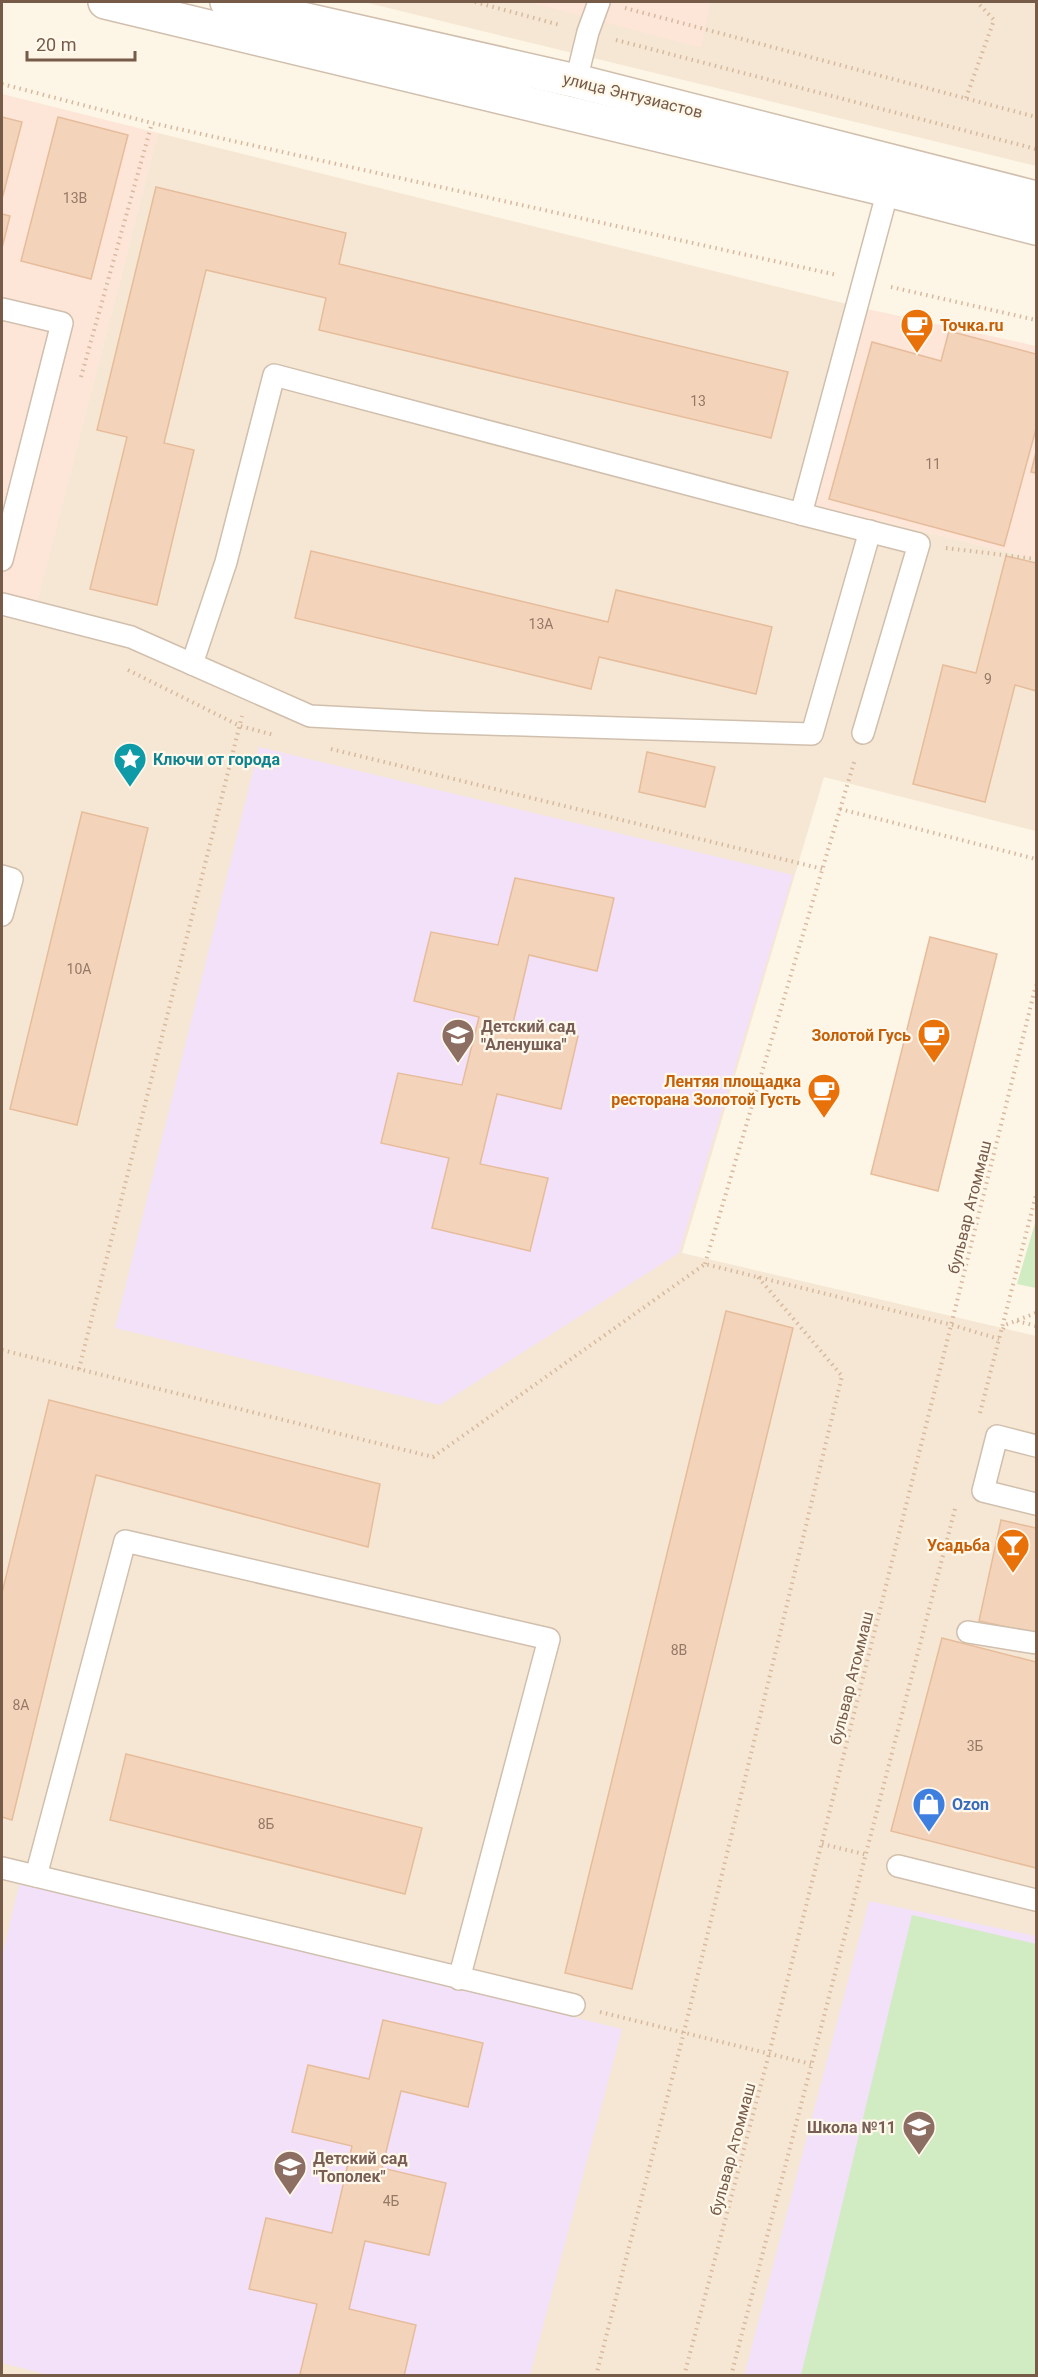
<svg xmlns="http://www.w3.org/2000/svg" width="1038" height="2377" viewBox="0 0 1038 2377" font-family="Roboto,sans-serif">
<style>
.residential{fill:#f5e7d3}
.commercial{fill:#fde5d8}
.education{fill:#f2e1f9}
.green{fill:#d1ebc3}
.building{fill:#f3d4bb;stroke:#e6bc9b;stroke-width:1.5}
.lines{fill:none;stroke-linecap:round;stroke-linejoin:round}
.service-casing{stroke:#d1bfad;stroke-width:24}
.tertiary-casing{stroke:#d1bfad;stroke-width:36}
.path{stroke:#d8b89e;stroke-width:4;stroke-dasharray:1.5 4.5;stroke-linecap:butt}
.service{stroke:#fff;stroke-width:21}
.tertiary{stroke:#fff;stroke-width:33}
.labels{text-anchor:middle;stroke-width:4.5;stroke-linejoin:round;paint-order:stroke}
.number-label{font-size:14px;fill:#957966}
.street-label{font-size:16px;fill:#765b49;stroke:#fff8eb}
.food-label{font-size:16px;font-weight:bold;fill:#c56008;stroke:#fff8eb;text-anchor:end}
.culture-label{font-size:16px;font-weight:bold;fill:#0d838f;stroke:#fff8eb;text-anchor:start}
.education-label{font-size:16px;font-weight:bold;fill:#785e54;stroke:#fff8eb;text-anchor:start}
.shop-label{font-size:16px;font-weight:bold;fill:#366cbe;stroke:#fff8eb;text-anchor:start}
</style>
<rect width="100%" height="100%" fill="#fdf5e5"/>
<g class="residential">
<path d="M364 2H1036V166Z"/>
<path d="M158 133 867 309 814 505 1036 559V831L824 777 682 1253 1036 1336V2375H2V595L37 603Z"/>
</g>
<g class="commercial">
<path d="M528 2H711L701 48Z"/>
<path d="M2 94 158 133 37 604 2 595Z"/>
<path d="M867 309 1036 346V559L814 505Z"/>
</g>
<g class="education">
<path d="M259 747 793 875 679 1253 440 1405 115 1328Z"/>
<path d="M20 1881 622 2029 530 2375 52 2376 2 2363V1956Z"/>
<path d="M869 1901 1036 1936V2375L744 2376Z"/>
</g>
<g class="green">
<path d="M1036 1220V1288L1017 1284Z"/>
<path d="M912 1915 1036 1944V2375H801Z"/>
</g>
<g class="building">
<path d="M2 117 22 122 2 199Z"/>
<path d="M58 117 128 135 91 279 21 261Z"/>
<path d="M156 187 346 233 339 264 788 372 771 438 319 330 326 298 206 270 164 443 194 450 157 605 90 589 127 437 97 430Z"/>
<path d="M2 214 10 216 2 248Z"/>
<path d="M949 331 1036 354V429L1004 546 829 499 872 342 941 361Z"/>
<path d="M1036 452V473L1031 472Z"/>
<path d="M311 551 608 622 616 590 772 627 756 694 599 657 591 689 295 618Z"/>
<path d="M1006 556 1036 563V691L1015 685 985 802 913 784 943 665 976 673Z"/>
<path d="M647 752 715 767 705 807 639 792Z"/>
<path d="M82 812 148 828 77 1125 10 1109Z"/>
<path d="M515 878 614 898 597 971 529 955 513 1023 578 1036 561 1109 497 1094 480 1164 548 1178 530 1251 432 1228 449 1158 381 1143 398 1073 462 1085 479 1017 414 1001 431 932 498 945Z"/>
<path d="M930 937 997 954 938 1191 871 1174Z"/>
<path d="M726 1311 793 1328 632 1989 565 1973Z"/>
<path d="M49 1400 380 1484 368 1547 96 1475 12 1820 2 1817V1593Z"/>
<path d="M1001 1520 1036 1528V1633L979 1621Z"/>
<path d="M942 1638 1036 1662V1868L891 1831Z"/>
<path d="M126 1754 422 1828 405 1894 110 1820Z"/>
<path d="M383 2020 483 2043 468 2107 401 2091 382 2168 446 2183 429 2255 365 2241 349 2309 416 2325 404 2376H306L300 2374 317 2304 249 2289 266 2218 332 2233 352 2146 292 2132 308 2065 369 2079Z"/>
</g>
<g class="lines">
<g class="service-casing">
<g id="service">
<path d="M576 81 588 32 599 2"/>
<path d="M2 309 62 323 2 560"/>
<path d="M2 604 131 637 310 716 425 722 812 734 870 531"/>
<path d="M192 664 226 562 274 375 801 514"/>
<path d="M863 733 919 544 801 514 888 190"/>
<path d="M2 876 12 879 2 915"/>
<path d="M1036 1446 997 1436 983 1491 1036 1504"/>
<path d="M968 1632 1036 1643"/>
<path d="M898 1866 1036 1900"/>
<path d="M2 1868 574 2005"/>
<path d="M36 1876 125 1541 549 1639 459 1979"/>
</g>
</g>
<g class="tertiary-casing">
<g id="tertiary">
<path d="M105 2 888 190 1036 228"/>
<path d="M227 2 576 81 1036 198"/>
</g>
</g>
<g class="path">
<path d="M475 2 560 25"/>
<path d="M625 8 1036 117"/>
<path d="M616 40 1036 149"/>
<path d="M2 84 152 123 837 275"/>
<path d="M966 98 994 20 977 2"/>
<path d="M891 287 1036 320"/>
<path d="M81 377 152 123"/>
<path d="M946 548 1036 559"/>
<path d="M128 670 240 726 274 735"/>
<path d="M331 749 823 869"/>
<path d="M840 809 1036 859"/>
<path d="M705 1264 855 759"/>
<path d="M1017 1321 1036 1326"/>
<path d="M1003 1329 1005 1325 1036 1313"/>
<path d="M2 1350 433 1457 705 1264 952 1325 999 1339"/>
<path d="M79 1369 242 716"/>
<path d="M980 1413 1036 1195"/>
<path d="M822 1844 868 1855"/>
<path d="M600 2012 811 2064"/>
<path d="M596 2376 684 2032 842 1376 758 1277"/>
<path d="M684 2376 769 2054 1036 985"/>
<path d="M731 2376 956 1505"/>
</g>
<use href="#service" class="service"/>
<use href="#tertiary" class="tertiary"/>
</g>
<defs>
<g id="cafe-pin" transform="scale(1.725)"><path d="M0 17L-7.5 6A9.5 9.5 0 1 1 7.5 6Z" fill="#e8710a" stroke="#fff8eb"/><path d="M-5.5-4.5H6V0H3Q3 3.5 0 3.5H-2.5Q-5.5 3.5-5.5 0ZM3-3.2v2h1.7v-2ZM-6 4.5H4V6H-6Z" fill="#fff"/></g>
<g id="sight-pin" transform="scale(1.725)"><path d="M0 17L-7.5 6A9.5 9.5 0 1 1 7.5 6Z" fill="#0f9aa8" stroke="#fff8eb"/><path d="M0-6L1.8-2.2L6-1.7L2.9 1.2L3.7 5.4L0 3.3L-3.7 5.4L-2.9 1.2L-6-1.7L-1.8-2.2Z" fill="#fff"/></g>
<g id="school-pin" transform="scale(1.725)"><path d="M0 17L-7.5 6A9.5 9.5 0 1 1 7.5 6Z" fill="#8d6e63" stroke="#fff8eb"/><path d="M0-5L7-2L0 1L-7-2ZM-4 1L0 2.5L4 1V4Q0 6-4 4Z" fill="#fff"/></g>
<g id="bar-pin" transform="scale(1.725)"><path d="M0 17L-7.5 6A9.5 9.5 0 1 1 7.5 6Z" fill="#e8710a" stroke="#fff8eb"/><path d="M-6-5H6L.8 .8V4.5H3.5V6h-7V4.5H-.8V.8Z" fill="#fff"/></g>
<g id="shop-pin" transform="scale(1.725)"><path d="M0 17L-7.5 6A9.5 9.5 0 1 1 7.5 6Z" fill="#3f7fe0" stroke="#fff8eb"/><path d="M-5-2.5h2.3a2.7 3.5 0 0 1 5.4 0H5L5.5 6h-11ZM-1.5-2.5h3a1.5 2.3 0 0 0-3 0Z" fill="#fff"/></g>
</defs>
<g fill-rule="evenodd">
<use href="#cafe-pin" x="917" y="325"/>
<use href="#sight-pin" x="130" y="759"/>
<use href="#school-pin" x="458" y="1035"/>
<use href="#cafe-pin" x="934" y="1035"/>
<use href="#cafe-pin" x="824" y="1090"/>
<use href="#bar-pin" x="1013" y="1545"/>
<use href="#shop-pin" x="929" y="1804"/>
<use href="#school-pin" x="919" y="2127"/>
<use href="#school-pin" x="290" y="2167"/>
</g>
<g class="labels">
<g class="number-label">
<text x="75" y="203">13В</text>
<text x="698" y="406">13</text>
<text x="933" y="469">11</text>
<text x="541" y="629">13А</text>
<text x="988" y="684">9</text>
<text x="79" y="974">10А</text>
<text x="679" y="1655">8В</text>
<text x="21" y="1710">8А</text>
<text x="975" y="1751">3Б</text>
<text x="266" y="1829">8Б</text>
<text x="391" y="2206">4Б</text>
</g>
<g class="street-label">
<text transform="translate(633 95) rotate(14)" y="6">улица Энтузиастов</text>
<text transform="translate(969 1207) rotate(-76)" y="6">бульвар Атоммаш</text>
<text transform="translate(851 1678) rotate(-76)" y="6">бульвар Атоммаш</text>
<text transform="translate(732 2149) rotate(-75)" y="6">бульвар Атоммаш</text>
</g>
<g class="food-label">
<text x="940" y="331" text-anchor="start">Точка.ru</text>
<text x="911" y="1041">Золотой Гусь</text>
<text x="801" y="1087">Лентяя площадка<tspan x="801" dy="18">ресторана Золотой Густь</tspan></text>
<text x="990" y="1551">Усадьба</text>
</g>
<g class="culture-label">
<text x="153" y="765">Ключи от города</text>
</g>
<g class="education-label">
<text x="481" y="1032">Детский сад<tspan x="481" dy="18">"Аленушка"</tspan></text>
<text x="896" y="2133" text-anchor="end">Школа №11</text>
<text x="313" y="2164">Детский сад<tspan x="313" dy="18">"Тополек"</tspan></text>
</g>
<g class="shop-label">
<text x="952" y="1810">Ozon</text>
</g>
</g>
<rect width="1038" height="2377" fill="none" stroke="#765b49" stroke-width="6"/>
<path d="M27 51v9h108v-9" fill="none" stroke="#765b49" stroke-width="3"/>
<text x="36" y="51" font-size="18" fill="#765b49" stroke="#fff8eb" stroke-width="4.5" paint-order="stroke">20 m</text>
</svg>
